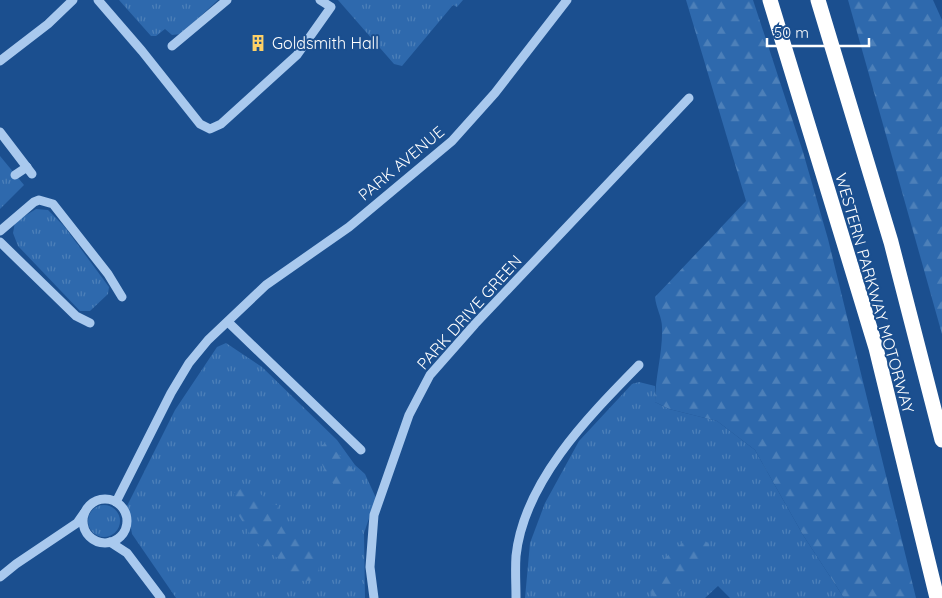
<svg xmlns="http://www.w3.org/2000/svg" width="942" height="598" viewBox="0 0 942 598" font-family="Quicksand,sans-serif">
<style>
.grass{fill:url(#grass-tufts)}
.forest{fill:url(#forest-firs)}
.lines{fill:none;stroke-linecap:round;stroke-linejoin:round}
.minor{stroke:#a9c9ee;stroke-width:9}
.highway{stroke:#fff;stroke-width:15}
.labels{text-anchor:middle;stroke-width:4;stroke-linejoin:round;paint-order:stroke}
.poi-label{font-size:16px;fill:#fff;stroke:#1b4f8f;text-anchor:start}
.street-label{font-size:16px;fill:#fff;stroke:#1b4f8f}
</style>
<defs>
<pattern id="grass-tufts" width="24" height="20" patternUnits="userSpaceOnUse" patternTransform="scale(1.25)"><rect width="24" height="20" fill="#2e69ad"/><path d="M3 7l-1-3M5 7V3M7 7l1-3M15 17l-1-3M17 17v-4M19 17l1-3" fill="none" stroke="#4d80b9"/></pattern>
<pattern id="forest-firs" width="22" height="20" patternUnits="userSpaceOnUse" patternTransform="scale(1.25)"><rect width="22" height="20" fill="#2e69ad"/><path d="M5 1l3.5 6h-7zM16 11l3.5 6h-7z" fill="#4d80b9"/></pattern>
</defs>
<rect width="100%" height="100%" fill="#1b4f8f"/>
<g class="grass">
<path d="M119 0H218L181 34 172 35 165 29 156 36H151Z"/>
<path d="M338 0H463L457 7 453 5 402 66 394 64Z"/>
<path d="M0 156 24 185 0 209Z"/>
<path d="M36 209 48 210 64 226 109 287 108 294 90 311H80L18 246 13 233 15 222Z"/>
<path d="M226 343 262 367 337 440 355 465 365 474 376 498 364 533 365 598H176L132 534 127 506 175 410 217 347Z"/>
<path d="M639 382 655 386V402L669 409 717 421 755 450 803 535 844 598H730L718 586 705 598H525L530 543 545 503 579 441 632 384Z"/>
<circle cx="104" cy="521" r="16"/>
</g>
<g class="forest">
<path d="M686 0H753L803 152 828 239 916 598H844L803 535 755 450 717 421 669 409 655 402C655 377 663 352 662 327 662 317 656 308 655 297L746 201Z"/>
<path d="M848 0H933L942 20V334Z"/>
<path d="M328 443 356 473V482L348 493C331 488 315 461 322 445Z"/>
<path d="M247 485H254L269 505H277L279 517 286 524H293L302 545 316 554 319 571 314 580C303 582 296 581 287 574V565L254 541 232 504 234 493Z"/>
<path d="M703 538 709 545C707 552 704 556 700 563 687 584 682 598 653 598 644 573 667 555 685 541L694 542Z"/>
</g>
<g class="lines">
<g class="minor">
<path d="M98 0 142 51 200 124 210 129 221 124 297 55 331 7 320 0"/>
<path d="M172 46 227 0"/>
<path d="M0 61 48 24 73 0"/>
<path d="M0 132 32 174"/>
<path d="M15 175 27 167"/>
<path d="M0 231 34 202 39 200 53 204 108 274 122 297"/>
<path d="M0 242 76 316 90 323"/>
<path d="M228 322 361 450"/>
<circle cx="105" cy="521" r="22"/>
<path d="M116 502 171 393 189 363 208 340 266 285 349 227 452 141 495 93 567 0"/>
<path d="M110 542 127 553 161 598"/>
<path d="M0 577 16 564 77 523 84 513"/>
<path d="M374 598 370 567 374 515 409 415 430 375 475 324 689 98"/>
<path d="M516 598C516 584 515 570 516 556 524 481 589 416 639 365"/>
</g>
<g class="highway">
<path d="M770 0 876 348 937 598"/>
<path d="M818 0 891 242 942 440"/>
</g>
</g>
<defs>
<g id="building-bare" transform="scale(1.35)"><path d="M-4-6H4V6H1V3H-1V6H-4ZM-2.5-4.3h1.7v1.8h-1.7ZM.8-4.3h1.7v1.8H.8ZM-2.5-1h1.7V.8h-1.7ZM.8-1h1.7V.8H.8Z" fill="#ffd166" stroke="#1b4f8f" stroke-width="2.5" paint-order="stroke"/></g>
</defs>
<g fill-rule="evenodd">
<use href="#building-bare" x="258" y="43"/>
</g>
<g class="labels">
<g class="poi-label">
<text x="272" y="49">Goldsmith Hall</text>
</g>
<g class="street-label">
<text transform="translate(401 163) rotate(-40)" y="6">PARK AVENUE</text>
<text transform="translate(875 293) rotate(74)" y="6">WESTERN PARKWAY MOTORWAY</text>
<text transform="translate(469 312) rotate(-48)" y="6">PARK DRIVE GREEN</text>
</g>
</g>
<path d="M767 38v8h102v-8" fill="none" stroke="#ffffff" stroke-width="2.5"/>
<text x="774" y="38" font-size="15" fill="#ffffff" stroke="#1b4f8f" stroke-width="4" paint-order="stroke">50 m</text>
</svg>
